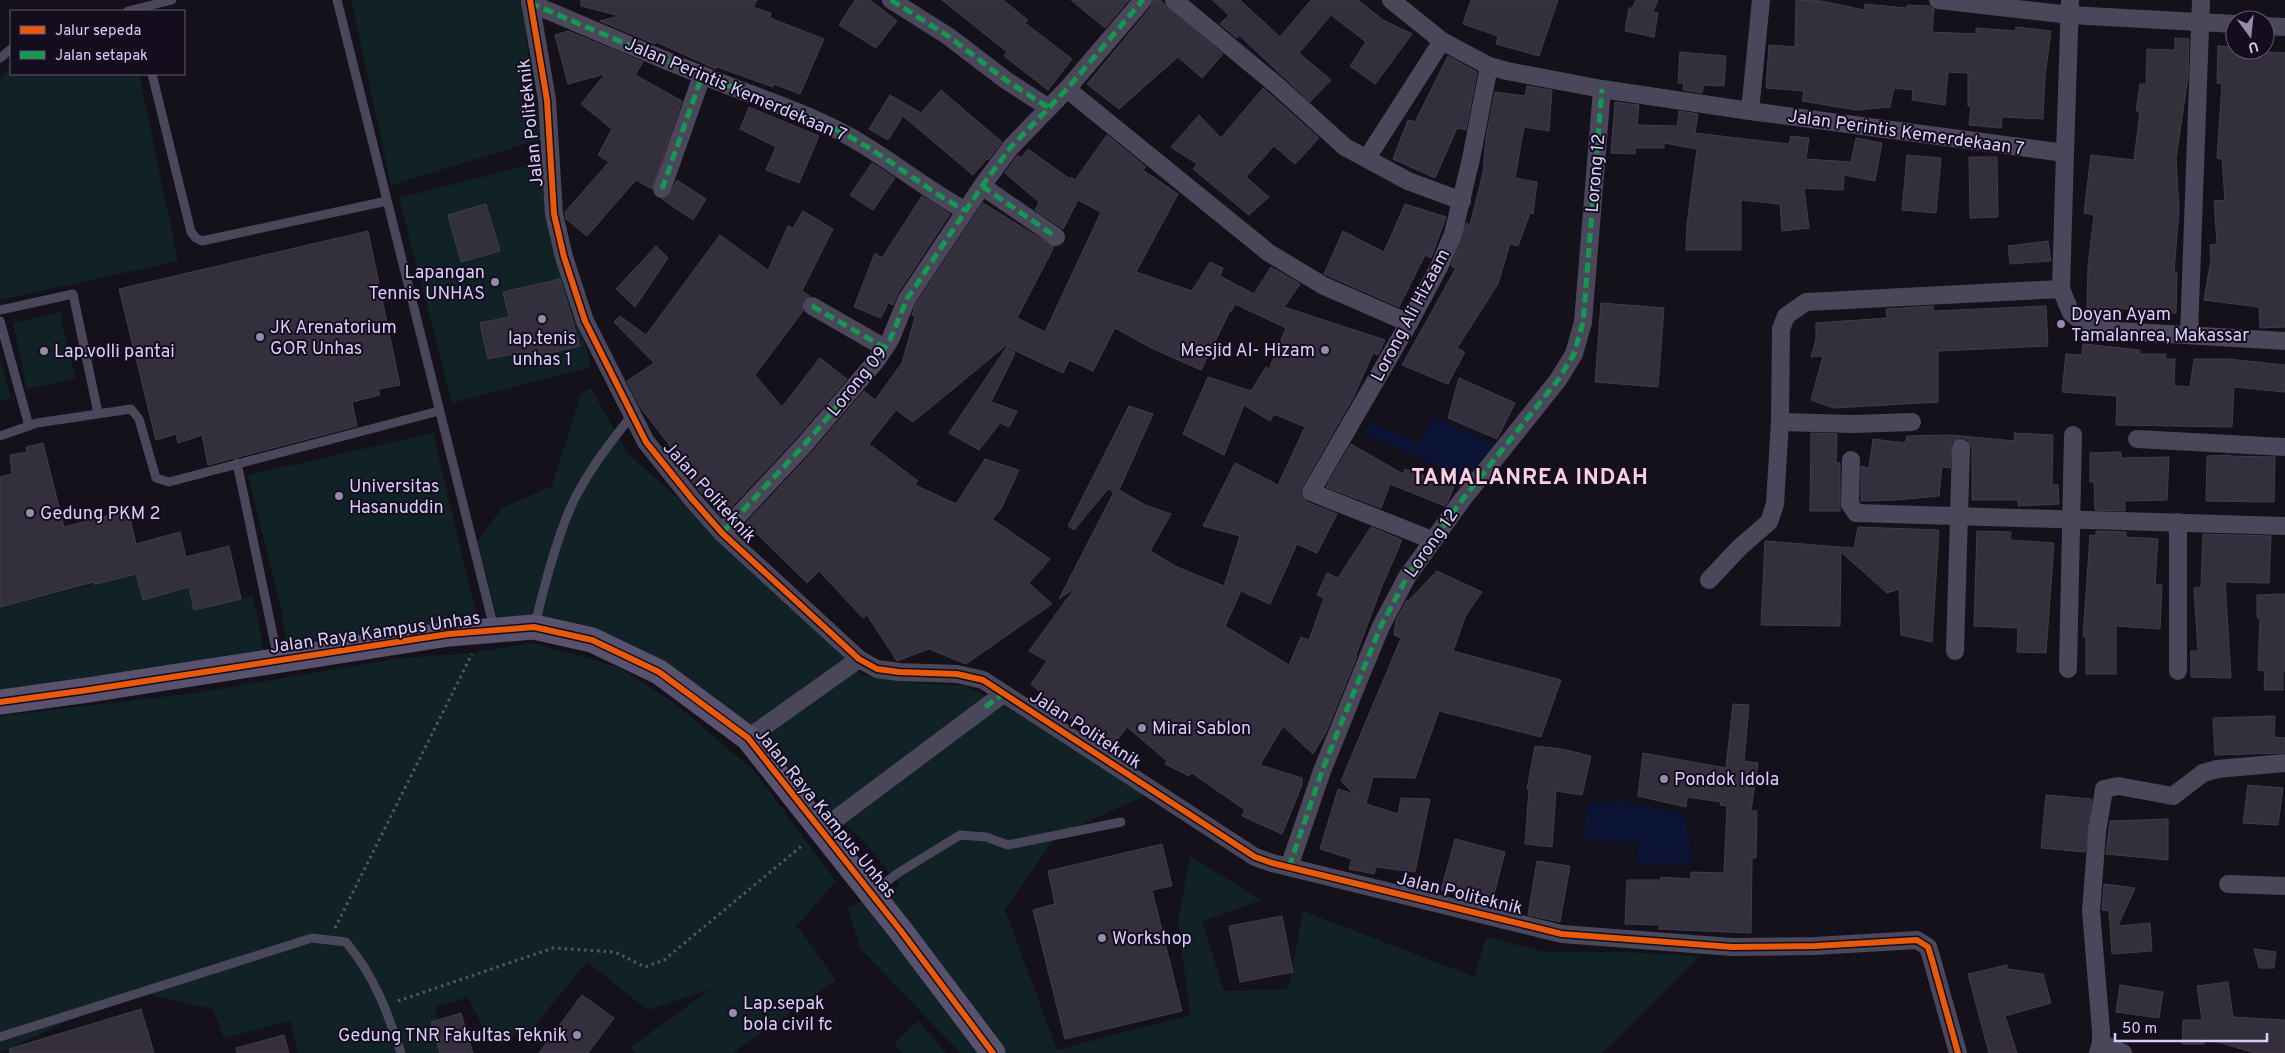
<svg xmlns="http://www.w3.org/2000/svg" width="2285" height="1053" viewBox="0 0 2285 1053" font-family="Overpass,sans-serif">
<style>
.green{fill:#112226}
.water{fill:#0c1436}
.building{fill:#342f3c;stroke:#423b4e}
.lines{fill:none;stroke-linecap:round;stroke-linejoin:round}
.path{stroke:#4f5867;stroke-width:3;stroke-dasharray:2.5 4;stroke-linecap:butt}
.lane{stroke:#4a475b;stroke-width:9}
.street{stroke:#4a475b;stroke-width:18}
.secondary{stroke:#59526e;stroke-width:25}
.quiet{stroke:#139951;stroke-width:5;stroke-dasharray:10 5;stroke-linecap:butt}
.cycleway-casing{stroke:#130d1e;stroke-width:9}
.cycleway{stroke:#e8590c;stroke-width:6}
.poi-dot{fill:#958bad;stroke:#130d1e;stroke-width:2}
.labels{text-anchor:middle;stroke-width:4;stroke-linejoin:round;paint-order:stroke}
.street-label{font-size:18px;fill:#dacdfc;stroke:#130d1e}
.poi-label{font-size:18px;fill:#dacdfc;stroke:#130d1e;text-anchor:start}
.district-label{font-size:22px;font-weight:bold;letter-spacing:1px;fill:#fdcfe4;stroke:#130d1e}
</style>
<rect width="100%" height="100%" fill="#14111a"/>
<g class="green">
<path d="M351 0H525L528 60 542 139 391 185Z"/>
<path d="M11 65V74H139L178 261 0 300V80Z"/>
<path d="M538 163 591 367 452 403 399 198Z"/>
<path d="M60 312 75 379 27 389 13 323Z"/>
<path d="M0 358 11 398 0 401Z"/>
<path d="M591 388 627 453 717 533 861 675 916 683 965 686 1031 718 1146 795 1055 837 1005 910 1057 1050 1190 1015 1178 922 1190 856 1261 900 1202 922 1224 991 1288 989 1303 911 1475 977 1486 937 1545 952H1623L1699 956 1602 1053H960L861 949 847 907 900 886 865 842 814 797 749 729 613 644 499 625 477 542 502 508 552 486 581 394Z"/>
<path d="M433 433 479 625 288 652 280 603 248 475Z"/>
<path d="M136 574 143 600 189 587 195 610 253 596 264 651 0 693V607Z"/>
<path d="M532 643 618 667 673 702 754 771 836 881 794 929 798 927 836 980 733 1053H635L631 1047 711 989 648 1010 587 962 531 1030 490 1041 468 997 435 1007 448 1053H298L290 1021 224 1038 213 1009 132 991 0 1053V716L195 693 402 658 472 653Z"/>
<path d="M918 1021 946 1053H903L894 1043Z"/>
</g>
<g class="water">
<path d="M1434 417 1497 445 1471 482 1364 433 1371 422 1417 443Z"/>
<path d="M1625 801 1684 814 1694 863H1637V842L1583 840 1588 803Z"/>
</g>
<g class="building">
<path d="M581 0H757L753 7 771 13 770 18 824 39 800 94 774 84 773 87 717 67 716 69 656 42 655 44 600 21 620 16 581 6Z"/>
<path d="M855 0H870L897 21 876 48 839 25Z"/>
<path d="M942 0H1003L1028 20 1025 23 1072 59 1048 90 1004 56 1007 52Z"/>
<path d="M1071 0H1129L1105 28Z"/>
<path d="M1153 0H1160L1223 54 1202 78 1178 57 1119 109 1087 84 1151 7Z"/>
<path d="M1212 0H1240L1280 37 1311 0H1358L1383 20 1412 34 1375 84 1350 66 1366 42 1331 15 1299 53 1331 80 1310 102 1239 35 1237 38 1220 24 1229 15Z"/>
<path d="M1471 0H1558L1539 56 1496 44 1498 36 1463 24Z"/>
<path d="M1636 0H1658L1653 12 1658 13 1654 37 1625 31 1629 8H1632Z"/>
<path d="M1796 0 1821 1 1864 10 1865 4 1906 8 1907 5 1930 6 1934 9 1932 32 1976 34V28L2015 31 2016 27 2051 31 2045 76 2043 119 2002 117 2001 128 1969 125 1971 106H1968V73L1948 72 1945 105 1912 100 1913 90 1894 88 1890 107 1856 110 1802 101 1804 91 1766 88 1769 45 1795 47Z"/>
<path d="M568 31 643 62 635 75 682 101 652 189 636 180 587 236 566 219 565 212 609 162 598 155 612 129 581 104 605 74 568 84 555 35Z"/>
<path d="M2175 38 2189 39 2188 77 2176 158 2179 210 2174 272H2177L2176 313 2135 312V309H2087L2088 266 2094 215 2084 213 2091 155 2134 160 2140 111H2136L2140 84H2146L2147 49 2175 50Z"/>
<path d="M2218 46 2235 47V50L2285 53V327L2260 328 2259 307 2204 300 2211 259 2210 245 2217 244 2214 201 2225 200 2222 159 2217 158 2222 84 2217 83Z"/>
<path d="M1680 52 1726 56 1724 86 1704 85 1702 93 1683 90 1684 83H1678Z"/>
<path d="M1448 56 1477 72 1466 130 1457 128 1435 178 1393 159 1408 120 1415 122Z"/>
<path d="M1527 86 1552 90 1549 131 1524 127 1515 178 1537 182 1533 214 1530 213 1518 246 1510 244 1498 284 1457 348 1465 352 1448 384 1402 365 1456 268 1451 266 1466 223 1470 225 1483 173 1486 137 1495 92 1525 96Z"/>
<path d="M1263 88 1319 138 1295 164 1274 146 1246 177 1269 197 1249 215 1193 169 1197 164 1171 147 1199 115 1221 138Z"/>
<path d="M941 90 1002 142 988 160 987 159 973 175 903 116 888 140 869 129 890 95 921 113Z"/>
<path d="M1615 102 1639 105 1637 125 1677 126 1679 111 1698 114 1695 133 1789 144 1791 136 1809 138 1806 159 1851 162 1856 138 1882 143 1875 181 1844 175 1843 190 1804 188 1809 228 1782 231 1780 204 1741 200V250H1686L1687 224 1697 149 1664 143V148H1635V154L1611 153Z"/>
<path d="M749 107 819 136 799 183 766 170 776 147 740 129Z"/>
<path d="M1107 135 1146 167 1143 170 1178 194 1136 272 1192 291 1210 262 1223 268 1220 276 1254 294 1271 267 1300 284 1284 307 1385 340 1378 355 1373 353 1354 396 1302 487 1300 493 1307 502 1337 514 1317 553 1297 544 1270 604 1241 591 1225 626 1289 665 1301 637 1309 640 1324 598 1317 595 1327 573 1338 578 1371 527 1402 540 1382 586 1356 655 1357 656 1326 732 1313 754 1283 726 1260 765 1302 778V785L1282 834 1242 816 1245 810 1192 773 1189 776 1165 764 1167 761 1127 727 1114 744 1072 717 1070 719 1031 684 1047 661 1029 651 1075 588 1059 599 1114 492 1108 489 1074 530 1068 526 1129 406 1153 414 1119 490 1145 505 1171 514 1150 551 1177 567 1224 586 1240 536 1203 526 1235 463 1278 485 1305 427 1274 414 1270 421 1244 405 1224 455 1183 434 1208 377 1251 391 1266 367 1269 369 1286 328 1235 304 1231 312 1230 311 1201 370 1151 348 1115 328 1093 371 1069 360 1063 373 1007 347 1009 343 913 422 896 410 869 444 918 481 915 485 956 504 985 459 1019 470 1001 509 992 519 1050 559 1029 583 1052 604 966 664 929 649 897 661 867 615 863 618 819 571 807 583 746 523 813 451 864 391 875 400 902 363 915 317 912 315 916 304 983 203 1054 247 1017 318 1045 332 1101 212 1078 200 1063 229 1035 210 1039 202 1005 173 1018 155 1021 158 1028 149 1070 179 1071 177 1075 180Z"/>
<path d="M1907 155 1941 158 1936 213 1902 210Z"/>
<path d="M1969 157H1997L1998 217 1970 218Z"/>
<path d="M872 163 895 178 873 210 850 195Z"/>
<path d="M677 180 706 199 693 220 662 199 669 197Z"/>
<path d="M922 196 950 214 898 293 893 305 888 303 881 318 854 307 875 253 882 258Z"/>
<path d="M486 204 500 251 461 262 448 215Z"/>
<path d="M1405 204 1446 217 1431 258 1425 255 1399 307 1324 274 1343 231 1384 252Z"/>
<path d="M803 211 833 229 802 291 810 296 803 301V311L755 375 782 407 820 358 847 379 797 437 722 517 672 458 677 455 640 407 627 381 654 363 614 322 620 316 646 335 720 235 768 270 788 226 793 228Z"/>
<path d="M368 231 400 385 378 389 380 395 352 402 357 426 208 465 202 435 178 443 176 434 156 440 119 289Z"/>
<path d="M2048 241 2051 261 2010 264 2008 246Z"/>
<path d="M656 246 668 258 635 307 616 289Z"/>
<path d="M560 279 580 346 519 360 517 353 488 359 480 323 509 317 503 292Z"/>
<path d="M1601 303 1664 308 1658 387 1595 382Z"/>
<path d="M1933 306 1934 311 2046 306 2048 346 1938 351V402L1834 408 1811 400 1823 356 1811 357 1816 339V323L1887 318 1886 309Z"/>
<path d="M2083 344 2140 350V354H2166L2165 359H2175L2174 386 2190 387 2194 359H2229L2285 365V392L2234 387 2232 427 2116 425 2117 396 2062 392 2066 354 2082 355Z"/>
<path d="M1006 348 1015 353 991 402 1017 411 1009 427 1000 423 979 450 949 433Z"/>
<path d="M1459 378 1515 403 1497 439 1448 418Z"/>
<path d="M1811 433 1837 434 1836 462 1840 463V511H1810Z"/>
<path d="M2014 433 2053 435 2052 485H2058L2059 504 2018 506V500H1972V448L1967 439 1961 437 1952 443 1950 468 1942 467 1939 496 1896 500 1861 501V466L1869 468 1873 439 1905 443 1907 436 1950 435 2015 441Z"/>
<path d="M43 443 64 527 128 510 136 544 180 532 186 557 229 546 241 599 194 610 189 587 143 600 136 574 95 584 94 582 0 607V477L12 474 10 455 27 452 26 447Z"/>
<path d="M1351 444 1403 474 1405 469 1454 487 1448 501 1445 506 1390 484 1381 508 1326 487Z"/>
<path d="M2121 452V458L2169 457 2167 500 2125 501V511L2095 510 2094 482H2090V453Z"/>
<path d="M2230 455V456L2275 457 2274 502 2206 501 2207 456Z"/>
<path d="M1858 527 1939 530 1932 642 1901 635 1899 589 1887 593 1841 552 1840 626 1761 625 1765 541 1854 548Z"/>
<path d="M1977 531 2011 532 2010 540 2054 543 2046 653 2017 652 2018 628 1974 626Z"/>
<path d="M2096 531 2126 532V537L2158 539 2155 584 2162 585 2160 629 2116 626V674H2086V637H2083L2090 535 2096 536Z"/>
<path d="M2203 534 2271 536 2269 583 2225 582 2231 678 2191 677V651H2198L2194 588 2201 587Z"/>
<path d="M1437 571 1482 592 1465 617 1453 651 1561 680 1541 737 1439 711 1415 778 1373 777 1366 804 1398 814 1401 798 1430 799 1415 872 1376 867 1374 874 1349 869 1352 859 1320 849 1338 789 1354 794 1341 781 1401 638 1394 635 1396 620 1407 600 1408 601Z"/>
<path d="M2285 594V671H2283V690H2264L2265 671 2258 670 2260 618H2257V595Z"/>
<path d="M1733 704 1749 705 1744 761 1758 763 1751 811H1757L1756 858H1752L1751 933 1659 929V925L1625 924 1627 880H1661V877L1691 879V872L1724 873 1727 806 1720 805 1721 802 1687 797 1686 807 1638 796 1643 753 1726 768Z"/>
<path d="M2275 716 2274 737 2285 738V753L2215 755 2213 718Z"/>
<path d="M1535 746 1562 749 1591 756 1582 795 1556 791 1552 847 1525 844 1529 790 1527 789Z"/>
<path d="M2248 785 2283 788 2278 825 2243 823Z"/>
<path d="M2046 795 2092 799 2085 852 2041 848Z"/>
<path d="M2168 819V860L2106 854 2110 821Z"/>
<path d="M1455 839 1505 852 1492 902 1441 890Z"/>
<path d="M1162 844 1172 886 1152 890 1182 1011 1065 1039 1033 910 1055 904 1048 871Z"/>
<path d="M1537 861 1570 866 1560 922 1528 915Z"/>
<path d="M2104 884 2135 888 2118 926 2150 923 2152 951 2112 954 2109 911 2102 910Z"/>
<path d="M1282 916 1293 972 1240 982 1229 926Z"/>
<path d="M2254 949 2276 952 2274 968H2259Z"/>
<path d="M2007 965V969L2043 974 2051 1003 2005 1016 2017 1053H1989L1968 974Z"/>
<path d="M2228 982 2233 1017 2285 1020V1053H2255L2204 1038V1044H2182L2183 1020H2202L2197 986Z"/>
<path d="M2120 985 2163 992 2159 1018 2116 1012Z"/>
<path d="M582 995 614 1018 588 1053H539Z"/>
<path d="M141 1009 154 1053H10L9 1049Z"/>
<path d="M461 1013 473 1053H440L431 1022Z"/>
<path d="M284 1035 289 1053H237L236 1048Z"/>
</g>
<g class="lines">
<g class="path">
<path d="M335 928 472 654"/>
<path d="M398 1001 553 948 615 952 645 967 664 960 804 844"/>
</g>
<g class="lane">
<path d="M337 0 494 628"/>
<path d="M128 11 172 0"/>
<path d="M0 58 11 49"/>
<path d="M152 74 191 232 196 238 202 241 387 201"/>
<path d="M0 310 73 294 98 413"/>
<path d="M0 321 29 426"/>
<path d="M0 436 37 423 131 409 139 419 156 478 169 482 439 411"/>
<path d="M237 463 278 659"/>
<path d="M535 625C544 586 554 548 569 511 584 476 609 444 632 415"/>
<path d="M873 892 898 873 960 835 986 837 1008 845 1121 822"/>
<path d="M0 1037 312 938 346 942C375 977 387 1011 401 1053"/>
</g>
<g class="street">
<path d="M530 0 547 100 554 214 564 257 585 321 646 442 692 499 722 533 859 659 877 669 899 672 957 674 983 680 1255 857 1272 863 1562 934 1732 947 1815 946 1917 940 1928 947 1932 960 1958 1053"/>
<path d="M891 0 948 36 1007 81 1049 108"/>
<path d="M1174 0 1274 83 1345 147 1408 181 1462 201"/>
<path d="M1391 0 1442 41 1489 66 1507 71 1602 89 1750 111 2065 153 2061 289 2071 313 2085 324 2118 331 2285 341"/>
<path d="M1938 0 2070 15 2235 24"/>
<path d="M530 3C587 27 644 52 702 75 749 95 798 109 843 133 885 155 922 187 964 210"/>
<path d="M2265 26 2285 27"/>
<path d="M1067 89 1269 253 1324 286 1409 323"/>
<path d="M1750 111 1761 0"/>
<path d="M2065 153 2070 0"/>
<path d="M1367 158 1442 41"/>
<path d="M982 186 1056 237"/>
<path d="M662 189 702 76"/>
<path d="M812 306 885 348"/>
<path d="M2189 335 2201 0"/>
<path d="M1780 422 1854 424 1912 422"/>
<path d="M2137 439 2285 447"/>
<path d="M1851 460 1850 504 1856 513 2285 526"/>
<path d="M2178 522V671"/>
<path d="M722 533 805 444 876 361 890 340 907 299 982 186 1010 148 1067 89 1143 0"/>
<path d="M1432 540 1311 492 1409 323 1439 267 1453 234 1471 159 1489 66"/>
<path d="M1709 580 1740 547 1769 522 1775 504 1780 422 1781 329 1786 316 1806 302 2061 289"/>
<path d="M1955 651 1961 448"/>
<path d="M2068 669 2073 435"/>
<path d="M748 738 859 659"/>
<path d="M821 830 1003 694"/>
<path d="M1289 867 1322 771 1358 682 1381 626 1407 577 1462 500 1558 380 1574 354 1583 322 1602 89"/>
<path d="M2228 884 2285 886"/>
<path d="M2101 1043 2123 1053"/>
<path d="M2098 1053 2101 1043V1031L2091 911 2097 832 2104 789 2118 786 2173 796 2203 773 2217 769 2285 763"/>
</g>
<path class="secondary" d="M0 702 88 690 449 634 534 627 592 640 659 672 748 738 901 931 993 1053"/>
<g class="quiet">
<path d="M891 0 948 36 1007 81 1049 108"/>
<path d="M530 3C587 27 644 52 702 75 749 95 798 109 843 133 885 155 922 187 964 210"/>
<path d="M982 186 1056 237"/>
<path d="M662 189 702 76"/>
<path d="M812 306 885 348"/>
<path d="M722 533 805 444 876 361 890 340 907 299 982 186 1010 148 1067 89 1143 0"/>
<path d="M985 707 1003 694"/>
<path d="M1289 867 1322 771 1358 682 1381 626 1407 577 1462 500 1558 380 1574 354 1583 322 1602 89"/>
</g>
<g class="cycleway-casing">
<g id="cycleway">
<path d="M530 0 547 100 554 214 564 257 585 321 646 442 692 499 722 533 859 659 877 669 899 672 957 674 983 680 1255 857 1272 863 1562 934 1732 947 1815 946 1917 940 1928 947 1932 960 1958 1053"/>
<path d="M0 702 88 690 449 634 534 627 592 640 659 672 748 738 901 931 993 1053"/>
</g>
</g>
<use href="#cycleway" class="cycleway"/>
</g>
<g class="poi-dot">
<circle cx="495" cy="282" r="5"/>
<circle cx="542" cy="319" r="5"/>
<circle cx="2061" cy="324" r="5"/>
<circle cx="260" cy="337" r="5"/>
<circle cx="1325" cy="350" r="5"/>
<circle cx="44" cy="351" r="5"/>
<circle cx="339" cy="496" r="5"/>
<circle cx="30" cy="513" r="5"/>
<circle cx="1142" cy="728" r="5"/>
<circle cx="1664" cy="779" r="5"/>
<circle cx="1102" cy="938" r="5"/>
<circle cx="733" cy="1013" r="5"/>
<circle cx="577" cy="1035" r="5"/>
</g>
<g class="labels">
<g class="street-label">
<text transform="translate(736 89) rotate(23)" y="6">Jalan Perintis Kemerdekaan 7</text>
<text transform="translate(530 123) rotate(-96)" y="6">Jalan Politeknik</text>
<text transform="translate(1906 132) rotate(8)" y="6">Jalan Perintis Kemerdekaan 7</text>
<text transform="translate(1595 173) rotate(-85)" y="6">Lorong 12</text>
<text transform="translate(1410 315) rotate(-62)" y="6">Lorong Ali Hizaam</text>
<text transform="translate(857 381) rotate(-51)" y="6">Lorong 09</text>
<text transform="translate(710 492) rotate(48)" y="6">Jalan Politeknik</text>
<text transform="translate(1431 543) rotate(-55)" y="6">Lorong 12</text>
<text transform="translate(375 632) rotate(-8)" y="6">Jalan Raya Kampus Unhas</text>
<text transform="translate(1086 729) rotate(33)" y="6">Jalan Politeknik</text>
<text transform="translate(826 813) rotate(51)" y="6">Jalan Raya Kampus Unhas</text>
<text transform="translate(1460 893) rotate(14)" y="6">Jalan Politeknik</text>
</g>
<g class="poi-label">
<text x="485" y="278" text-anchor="end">Lapangan<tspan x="485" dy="21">Tennis UNHAS</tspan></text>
<text x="2071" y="320">Doyan Ayam<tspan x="2071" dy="21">Tamalanrea, Makassar</tspan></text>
<text x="270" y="333">JK Arenatorium<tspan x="270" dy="21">GOR Unhas</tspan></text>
<text x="542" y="344" text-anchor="middle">lap.tenis<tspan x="542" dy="21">unhas 1</tspan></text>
<text x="1315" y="356" text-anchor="end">Mesjid Al- Hizam</text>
<text x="54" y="357">Lap.volli pantai</text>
<text x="349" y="492">Universitas<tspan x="349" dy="21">Hasanuddin</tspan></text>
<text x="40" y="519">Gedung PKM 2</text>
<text x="1152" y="734">Mirai Sablon</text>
<text x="1674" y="785">Pondok Idola</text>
<text x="1112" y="944">Workshop</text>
<text x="743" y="1009">Lap.sepak<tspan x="743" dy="21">bola civil fc</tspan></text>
<text x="567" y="1041" text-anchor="end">Gedung TNR Fakultas Teknik</text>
</g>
<g class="district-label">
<text x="1530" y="484">TAMALANREA INDAH</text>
</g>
</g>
<rect x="10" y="10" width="175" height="65" fill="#130d1e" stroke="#635a77"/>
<rect x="20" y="26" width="25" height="8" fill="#e8590c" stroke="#635a77"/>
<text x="55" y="35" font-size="15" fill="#dacdfc">Jalur sepeda</text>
<rect x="20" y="51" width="25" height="8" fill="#139951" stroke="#635a77"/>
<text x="55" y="60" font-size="15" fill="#dacdfc">Jalan setapak</text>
<g transform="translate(2250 35) rotate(165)"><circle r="24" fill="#130d1e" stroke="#635a77"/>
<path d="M0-4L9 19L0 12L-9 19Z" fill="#958bad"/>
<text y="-8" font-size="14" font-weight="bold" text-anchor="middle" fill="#dacdfc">U</text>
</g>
<path d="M2115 1033v8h152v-8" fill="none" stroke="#dacdfc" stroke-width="2.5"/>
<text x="2122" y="1033" font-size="15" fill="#dacdfc" stroke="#130d1e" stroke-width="4" paint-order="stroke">50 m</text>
</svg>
